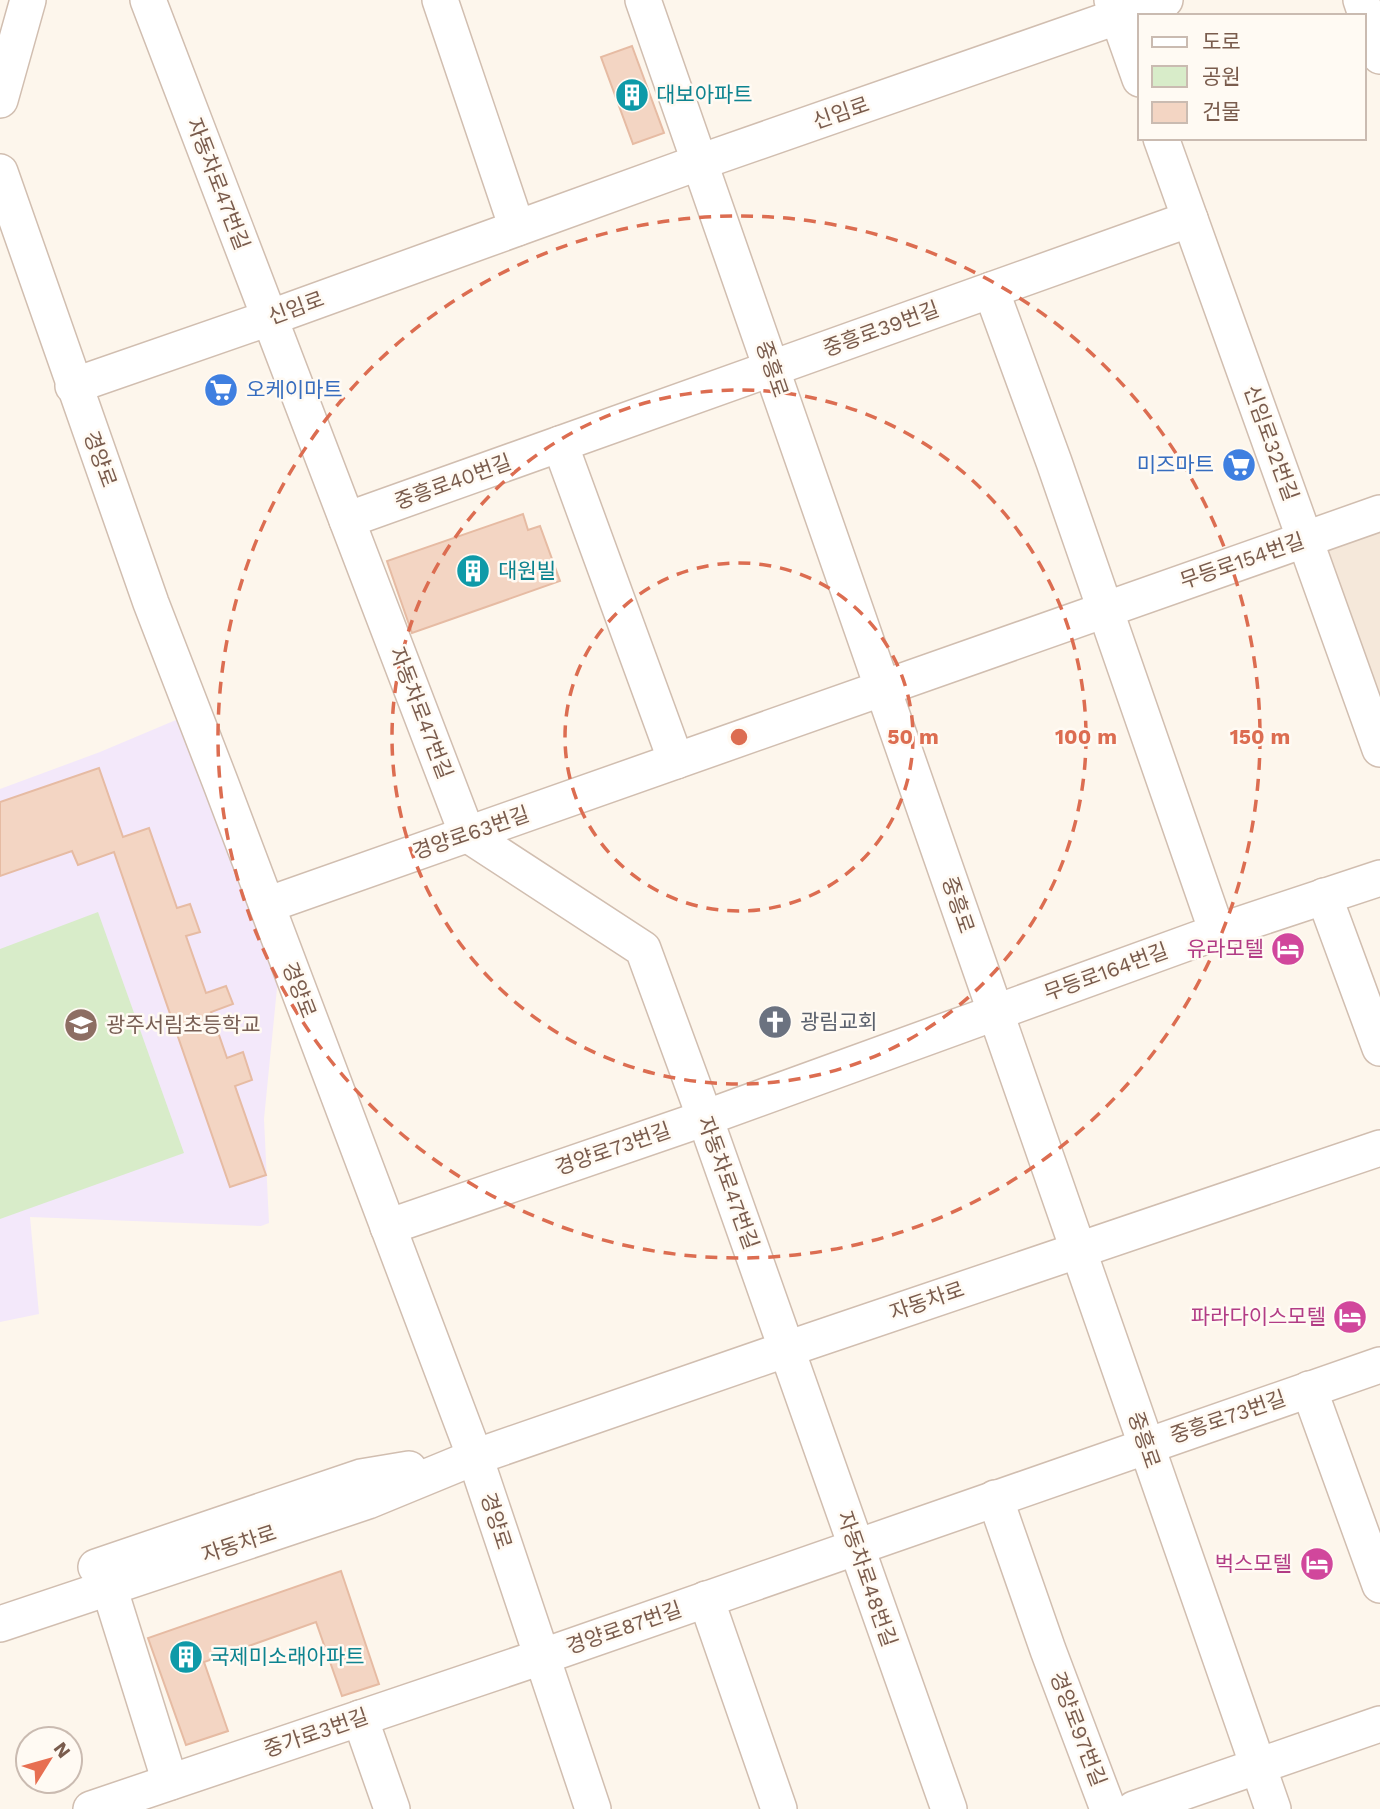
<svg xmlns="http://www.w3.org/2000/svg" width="1380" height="1809" viewBox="0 0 1380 1809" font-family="'Work Sans','Noto Sans KR',sans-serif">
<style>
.residential{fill:#f5e8da}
.education{fill:#f3e8fa}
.green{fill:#d8ecc9}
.building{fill:#f3d5c3;stroke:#e6bba3;stroke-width:2}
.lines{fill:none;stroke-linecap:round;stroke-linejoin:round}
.minor-casing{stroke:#d1beb0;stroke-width:38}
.minor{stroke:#fff;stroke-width:35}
.ring{fill:none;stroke:#dc6d51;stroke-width:3.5;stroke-dasharray:12 9}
.labels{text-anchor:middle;stroke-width:5;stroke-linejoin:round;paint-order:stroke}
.culture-label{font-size:21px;fill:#0d838f;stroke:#fffaf3;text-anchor:start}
.street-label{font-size:21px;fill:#7a5c4d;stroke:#fffaf3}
.shop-label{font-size:21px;fill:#366cbe;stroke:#fffaf3;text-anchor:start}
.hotel-label{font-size:21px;fill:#b23c85;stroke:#fffaf3;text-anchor:end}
.worship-label{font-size:21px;fill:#5b616d;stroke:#fffaf3;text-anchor:start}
.education-label{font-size:21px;fill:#785e54;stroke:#fffaf3;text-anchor:start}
.centre{fill:#dc6d51;stroke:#fffaf3;stroke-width:3.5}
.ring-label{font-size:21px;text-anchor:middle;font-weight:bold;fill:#dc6d51;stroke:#fffaf3;stroke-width:5;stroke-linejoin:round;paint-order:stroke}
</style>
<rect width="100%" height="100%" fill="#fdf6ec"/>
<path class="residential" d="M1380 531V722L1327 549Z"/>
<path class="education" d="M183 717 279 968 264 1119 269 1223 261 1226 30 1217 39 1314 0 1322V789L100 752Z"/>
<path class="green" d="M98 912 184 1153 0 1219V949Z"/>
<g class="building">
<path d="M632 46 664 133 633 144 601 57Z"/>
<path d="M523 514 528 530 540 526 560 581 412 633 387 561Z"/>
<path d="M99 768 123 837 149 828 177 908 190 904 200 932 186 936 206 993 226 986 233 1004 211 1012 227 1058 243 1052 252 1080 235 1086 266 1175 230 1187 114 852 78 865 72 851 0 876V802Z"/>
<path d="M341 1571 379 1684 342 1696 316 1622 204 1662 228 1731 186 1745 148 1638Z"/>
</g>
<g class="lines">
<g class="minor-casing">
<g id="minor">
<path d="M148 0 467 834 643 949 705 1118 949 1809"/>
<path d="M440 0 517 228"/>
<path d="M643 0 1273 1809"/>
<path d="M1112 0 1140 79"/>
<path d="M1361 0 1380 56"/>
<path d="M0 100 28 0"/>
<path d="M1161 138 1380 749"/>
<path d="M0 172 151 603 221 784 475 1457 593 1809"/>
<path d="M991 290 1054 462 1217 932"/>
<path d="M73 386 269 318 700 162 1165 0"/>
<path d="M560 444 676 761"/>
<path d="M347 520 1190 219"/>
<path d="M1324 896 1380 1048"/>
<path d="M267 905 1380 513"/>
<path d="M388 1227 705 1118 1220 931 1380 878"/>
<path d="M1309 1389 1380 1585"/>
<path d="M995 1498 1048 1650 1108 1809"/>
<path d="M96 1567 361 1477 409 1469"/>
<path d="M109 1587 170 1782"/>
<path d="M706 1599 779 1809"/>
<path d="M0 1624 368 1501 475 1457 787 1349 1380 1148"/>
<path d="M360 1718 392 1809"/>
<path d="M91 1809 541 1657 1380 1365"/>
<path d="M1134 1809 1380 1724"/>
</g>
</g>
<use href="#minor" class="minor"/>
</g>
<g class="ring">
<circle cx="739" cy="737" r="174"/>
<circle cx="739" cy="737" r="347"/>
<circle cx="739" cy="737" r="521"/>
</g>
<defs>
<g id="building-disc" transform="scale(1.75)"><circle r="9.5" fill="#0f9aa8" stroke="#fffaf3"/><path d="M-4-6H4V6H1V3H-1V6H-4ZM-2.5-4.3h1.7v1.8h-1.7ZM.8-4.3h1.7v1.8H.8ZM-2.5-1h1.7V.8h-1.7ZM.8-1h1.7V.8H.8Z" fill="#fff"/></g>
<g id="supermarket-disc" transform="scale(1.75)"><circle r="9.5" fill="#3f7fe0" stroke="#fffaf3"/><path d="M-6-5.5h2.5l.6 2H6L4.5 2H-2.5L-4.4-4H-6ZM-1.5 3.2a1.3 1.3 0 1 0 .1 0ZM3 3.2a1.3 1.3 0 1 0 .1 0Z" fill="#fff"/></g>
<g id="hotel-disc" transform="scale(1.75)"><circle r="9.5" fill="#d1479c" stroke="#fffaf3"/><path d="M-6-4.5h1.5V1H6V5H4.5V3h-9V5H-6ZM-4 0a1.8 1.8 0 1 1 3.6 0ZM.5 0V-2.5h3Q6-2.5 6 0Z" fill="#fff"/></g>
<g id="church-disc" transform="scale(1.75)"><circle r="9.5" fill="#6b7280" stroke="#fffaf3"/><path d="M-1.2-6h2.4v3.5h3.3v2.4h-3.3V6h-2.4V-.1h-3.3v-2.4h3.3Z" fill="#fff"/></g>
<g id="school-disc" transform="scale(1.75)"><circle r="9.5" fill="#8d6e63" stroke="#fffaf3"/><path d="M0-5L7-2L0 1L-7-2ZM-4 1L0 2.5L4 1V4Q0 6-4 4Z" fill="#fff"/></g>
</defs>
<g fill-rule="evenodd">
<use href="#building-disc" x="632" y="95"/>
<use href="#supermarket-disc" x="221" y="390"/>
<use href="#supermarket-disc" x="1239" y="465"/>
<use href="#building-disc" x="473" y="571"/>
<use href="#hotel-disc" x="1288" y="949"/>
<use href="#church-disc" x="775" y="1022"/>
<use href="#school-disc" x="81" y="1025"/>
<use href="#hotel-disc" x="1350" y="1317"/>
<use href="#hotel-disc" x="1317" y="1564"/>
<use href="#building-disc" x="186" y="1657"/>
</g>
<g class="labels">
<g class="culture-label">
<text x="656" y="102">대보아파트</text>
<text x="498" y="578">대원빌</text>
<text x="210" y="1664">국제미소래아파트</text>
</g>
<g class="street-label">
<text transform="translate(841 113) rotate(-19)" y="7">신임로</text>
<text transform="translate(218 184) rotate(69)" y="7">자동차로47번길</text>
<text transform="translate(296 308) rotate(-20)" y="7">신임로</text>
<text transform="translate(881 329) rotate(-20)" y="7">중흥로39번길</text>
<text transform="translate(772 369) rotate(71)" y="7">중흥로</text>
<text transform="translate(1271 443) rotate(70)" y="7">신임로32번길</text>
<text transform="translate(100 459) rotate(70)" y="7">경양로</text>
<text transform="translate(453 482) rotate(-20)" y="7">중흥로40번길</text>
<text transform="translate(1242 561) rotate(-19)" y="7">무등로154번길</text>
<text transform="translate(421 713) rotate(69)" y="7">자동차로47번길</text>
<text transform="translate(471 833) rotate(-19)" y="7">경양로63번길</text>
<text transform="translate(958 905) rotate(71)" y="7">중흥로</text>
<text transform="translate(1106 972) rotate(-20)" y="7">무등로164번길</text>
<text transform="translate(299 990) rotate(69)" y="7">경양로</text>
<text transform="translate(613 1149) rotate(-19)" y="7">경양로73번길</text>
<text transform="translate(728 1183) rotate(70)" y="7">자동차로47번길</text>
<text transform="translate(927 1301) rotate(-19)" y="7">자동차로</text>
<text transform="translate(1228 1417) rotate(-19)" y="7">중흥로73번길</text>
<text transform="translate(1144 1440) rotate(71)" y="7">중흥로</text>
<text transform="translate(496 1521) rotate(72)" y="7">경양로</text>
<text transform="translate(239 1544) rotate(-18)" y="7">자동차로</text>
<text transform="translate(867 1579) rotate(71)" y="7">자동차로48번길</text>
<text transform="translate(624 1628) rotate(-19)" y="7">경양로87번길</text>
<text transform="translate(1078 1729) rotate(69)" y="7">경양로97번길</text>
<text transform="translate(316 1733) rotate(-19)" y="7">중가로3번길</text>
</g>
<g class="shop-label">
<text x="246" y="397">오케이마트</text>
<text x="1214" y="472" text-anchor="end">미즈마트</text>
</g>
<g class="hotel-label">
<text x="1264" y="956">유라모텔</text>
<text x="1326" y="1324">파라다이스모텔</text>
<text x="1292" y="1571">벅스모텔</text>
</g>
<g class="worship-label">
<text x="800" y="1029">광림교회</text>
</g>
<g class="education-label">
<text x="106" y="1032">광주서림초등학교</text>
</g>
</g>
<circle cx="739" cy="737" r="10" class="centre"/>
<g class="ring-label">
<text x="913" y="744">50 m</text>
<text x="1086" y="744">100 m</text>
<text x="1260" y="744">150 m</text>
</g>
<rect x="1138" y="14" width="228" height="126" fill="#fffaf3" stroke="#cabbb1" stroke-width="2"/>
<rect x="1152" y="37" width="35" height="10" fill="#ffffff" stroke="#cabbb1" stroke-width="2"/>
<text x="1202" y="49" font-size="21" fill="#7a5c4d">도로</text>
<rect x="1152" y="66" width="35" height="21" fill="#d8ecc9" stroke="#cabbb1" stroke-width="2"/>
<text x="1202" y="84" font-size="21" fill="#7a5c4d">공원</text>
<rect x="1152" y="102" width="35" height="21" fill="#f3d5c3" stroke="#cabbb1" stroke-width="2"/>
<text x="1202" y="119" font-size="21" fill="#7a5c4d">건물</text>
<g transform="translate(49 1760) rotate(53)"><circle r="33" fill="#fffaf3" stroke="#cabbb1" stroke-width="2"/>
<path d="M0-5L12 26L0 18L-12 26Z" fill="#e76f51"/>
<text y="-10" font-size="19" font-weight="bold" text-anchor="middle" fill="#7a5c4d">N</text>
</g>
</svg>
